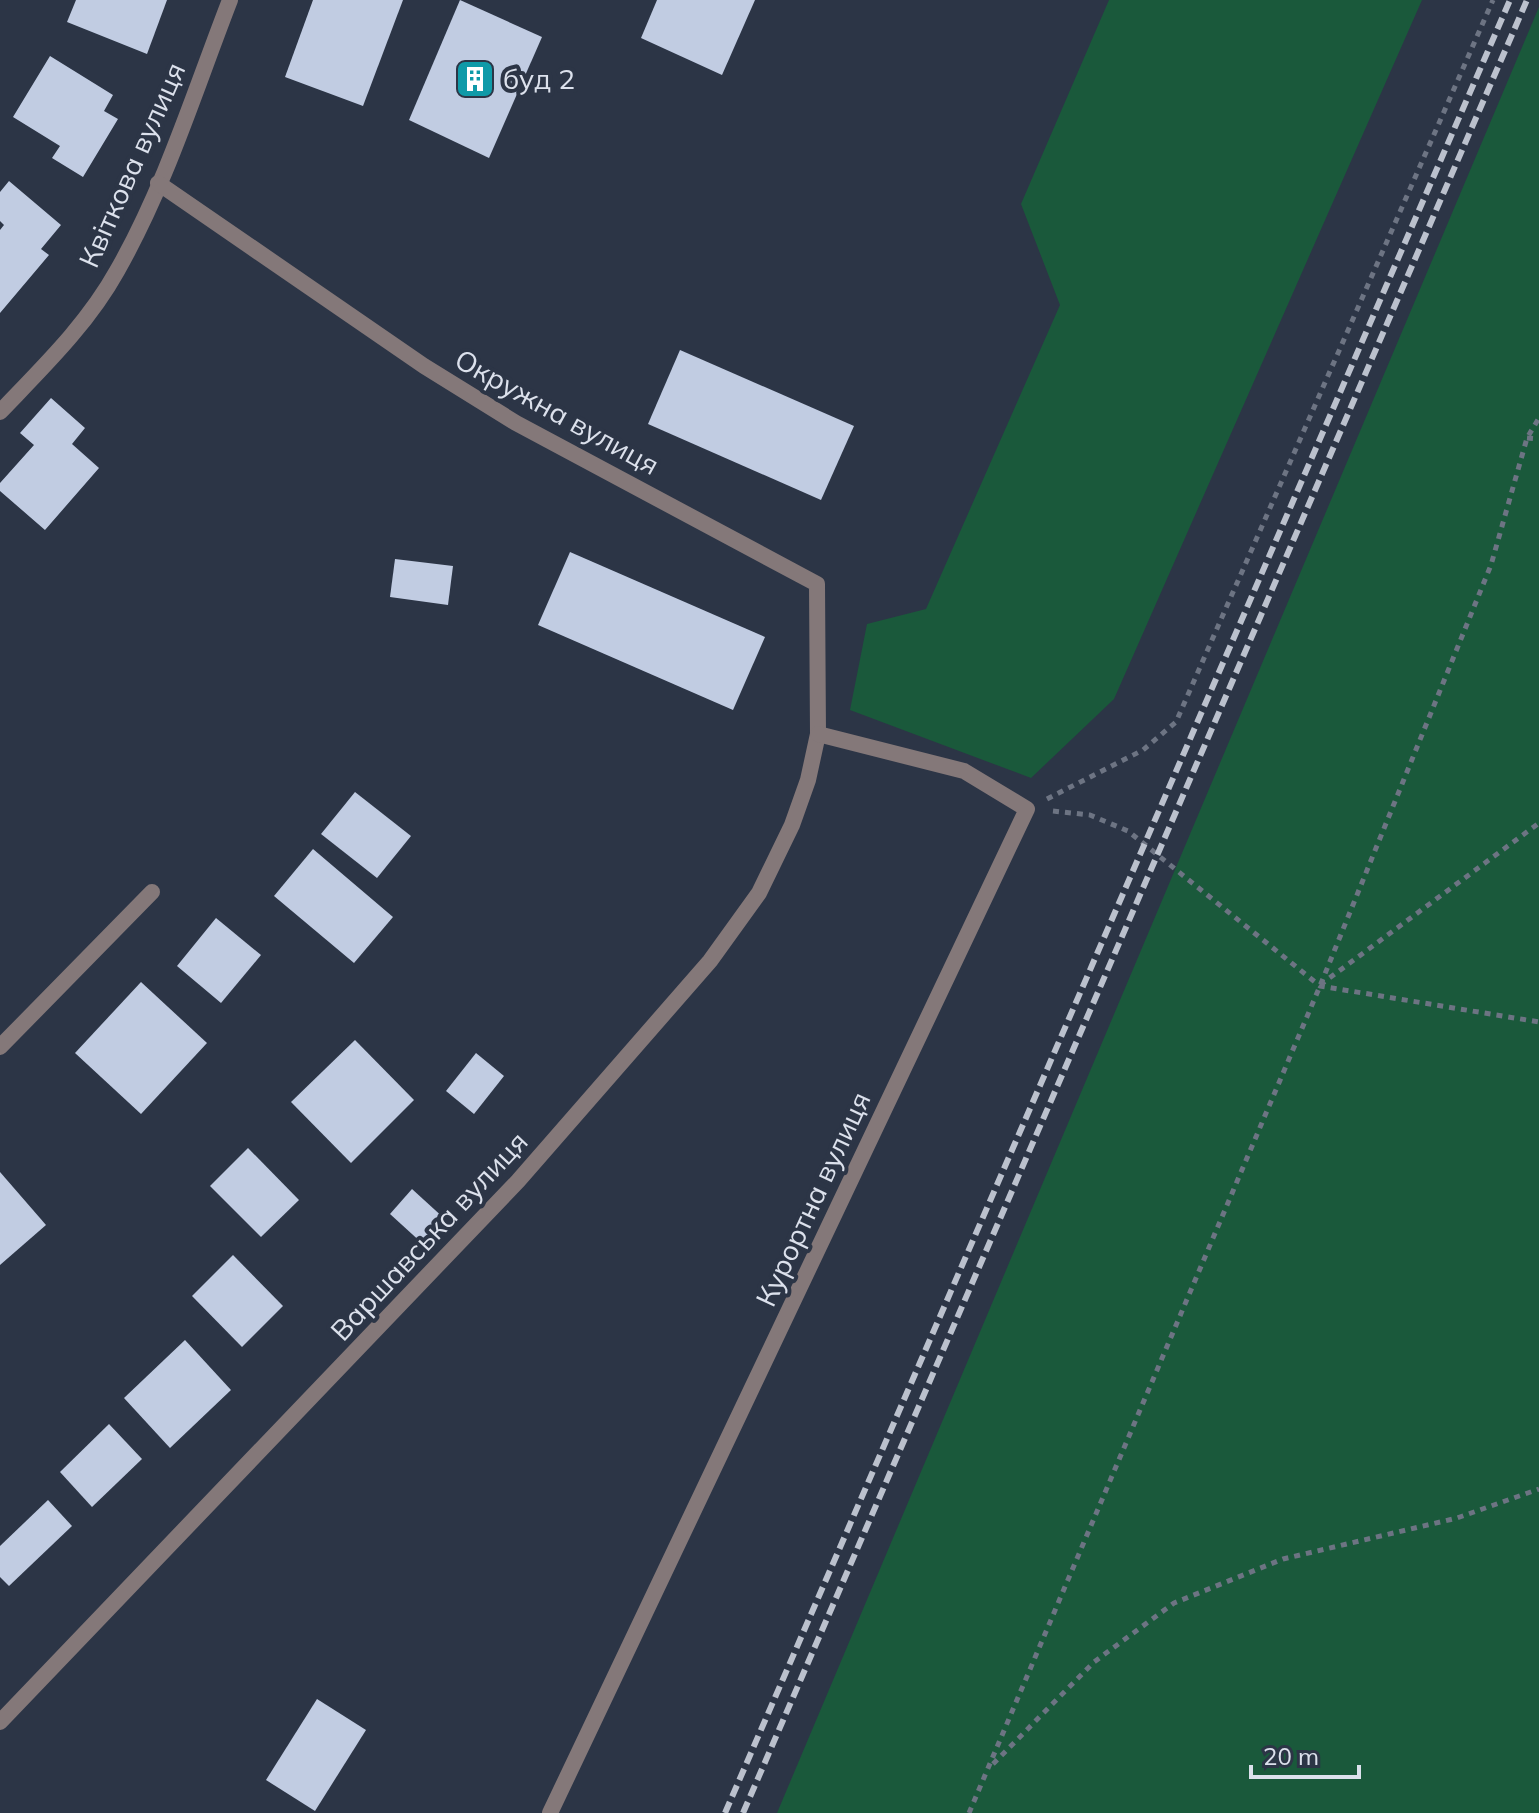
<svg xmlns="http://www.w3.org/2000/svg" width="1539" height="1813" viewBox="0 0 1539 1813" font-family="Mulish,sans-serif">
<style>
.green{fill:#1a593b}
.building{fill:#c1cce2}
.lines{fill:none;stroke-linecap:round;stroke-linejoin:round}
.path{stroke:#6d7483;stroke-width:5;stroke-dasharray:6 6;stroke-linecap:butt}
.minor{stroke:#847879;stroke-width:16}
.rail{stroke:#bbc1cd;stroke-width:6;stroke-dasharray:12 6;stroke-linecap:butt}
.labels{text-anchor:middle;stroke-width:8;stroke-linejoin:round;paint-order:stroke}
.poi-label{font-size:28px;fill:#dce1ec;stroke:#2c3546;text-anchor:start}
.street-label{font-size:28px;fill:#dce1ec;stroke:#2c3546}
</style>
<rect width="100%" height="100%" fill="#2c3546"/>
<g class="green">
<path d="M1109 0H1422L1114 699 1031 778 850 710 867 624 926 609 1060 305 1021 204Z"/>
<path d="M1539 7V1813H777Z"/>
</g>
<g class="building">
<path d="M76 0H167L147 54 67 22Z"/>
<path d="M313 0H403L363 106 285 77Z"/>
<path d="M460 0 542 37 489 158 409 120Z"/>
<path d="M657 0H755L722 75 641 38Z"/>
<path d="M50 56 113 95 104 111 118 119 83 177 52 158 60 146 13 117Z"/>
<path d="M9 181 61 225 41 249 49 255 0 313V230L4 225 0 221V192Z"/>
<path d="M680 350 854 426 821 500 648 424Z"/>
<path d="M51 398 85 428 72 444 99 468 45 530 0 491V483L34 445 20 433Z"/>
<path d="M570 552 765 637 733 710 538 625Z"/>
<path d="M395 559 453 566 448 605 390 597Z"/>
<path d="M355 792 411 836 377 878 321 834Z"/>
<path d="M313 849 393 917 354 963 274 896Z"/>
<path d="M216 918 261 955 221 1003 177 966Z"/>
<path d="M141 982 207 1043 141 1114 75 1053Z"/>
<path d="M355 1040 414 1100 351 1163 291 1102Z"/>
<path d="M476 1053 504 1076 474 1114 446 1091Z"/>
<path d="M248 1148 299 1200 261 1237 210 1186Z"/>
<path d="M0 1172 46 1225 0 1265Z"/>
<path d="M412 1189 446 1220 424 1245 390 1214Z"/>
<path d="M233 1255 283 1306 242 1347 192 1296Z"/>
<path d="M185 1340 231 1390 170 1448 124 1398Z"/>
<path d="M109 1424 142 1459 92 1507 60 1472Z"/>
<path d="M48 1500 72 1526 9 1586 0 1577V1546Z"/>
<path d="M317 1699 366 1730 315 1811 266 1780Z"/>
</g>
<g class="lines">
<g class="path">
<path d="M1527 438 1539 439"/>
<path d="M1047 799 1143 750 1176 722 1493 0"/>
<path d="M1053 811 1090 815 1128 831 1320 986 1539 1022"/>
<path d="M1320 985 1539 823"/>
<path d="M993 1764 1094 1662 1174 1603 1283 1559 1457 1518 1539 1489"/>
<path d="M969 1813 1320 986 1491 565 1527 438 1539 418"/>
</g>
<g class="minor">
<path d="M0 412C42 368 87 325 117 271 165 187 195 90 230 0"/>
<path d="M0 1047 152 892"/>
<path d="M0 1722 518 1181 710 961 759 893 792 825 808 780 818 734 817 584 516 423 424 366 158 183"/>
<path d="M550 1813 1027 809 964 771 818 734"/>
</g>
<g class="rail">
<path d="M725 1813 1510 0"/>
<path d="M743 1813 1527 0"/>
</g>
</g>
<defs>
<g id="building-square" transform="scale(2)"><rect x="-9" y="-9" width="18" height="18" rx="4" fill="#0f9aa8" stroke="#2c3546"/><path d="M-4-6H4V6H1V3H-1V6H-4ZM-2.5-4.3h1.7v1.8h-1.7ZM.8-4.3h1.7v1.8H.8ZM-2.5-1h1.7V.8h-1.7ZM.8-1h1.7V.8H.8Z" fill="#fff"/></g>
</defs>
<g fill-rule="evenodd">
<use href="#building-square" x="475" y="79"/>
</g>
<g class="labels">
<g class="poi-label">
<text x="503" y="89">буд 2</text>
</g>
<g class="street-label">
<text transform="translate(132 165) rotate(-66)" y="10">Квіткова вулиця</text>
<text transform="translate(557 412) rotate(29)" y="10">Окружна вулиця</text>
<text transform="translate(813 1199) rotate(-65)" y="10">Курортна вулиця</text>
<text transform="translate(429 1236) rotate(-47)" y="10">Варшавська вулиця</text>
</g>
</g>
<path d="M1251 1765v12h108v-12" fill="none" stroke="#dce1ec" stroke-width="4"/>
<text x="1263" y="1765" font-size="24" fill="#dce1ec" stroke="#2c3546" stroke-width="6" paint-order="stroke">20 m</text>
</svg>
